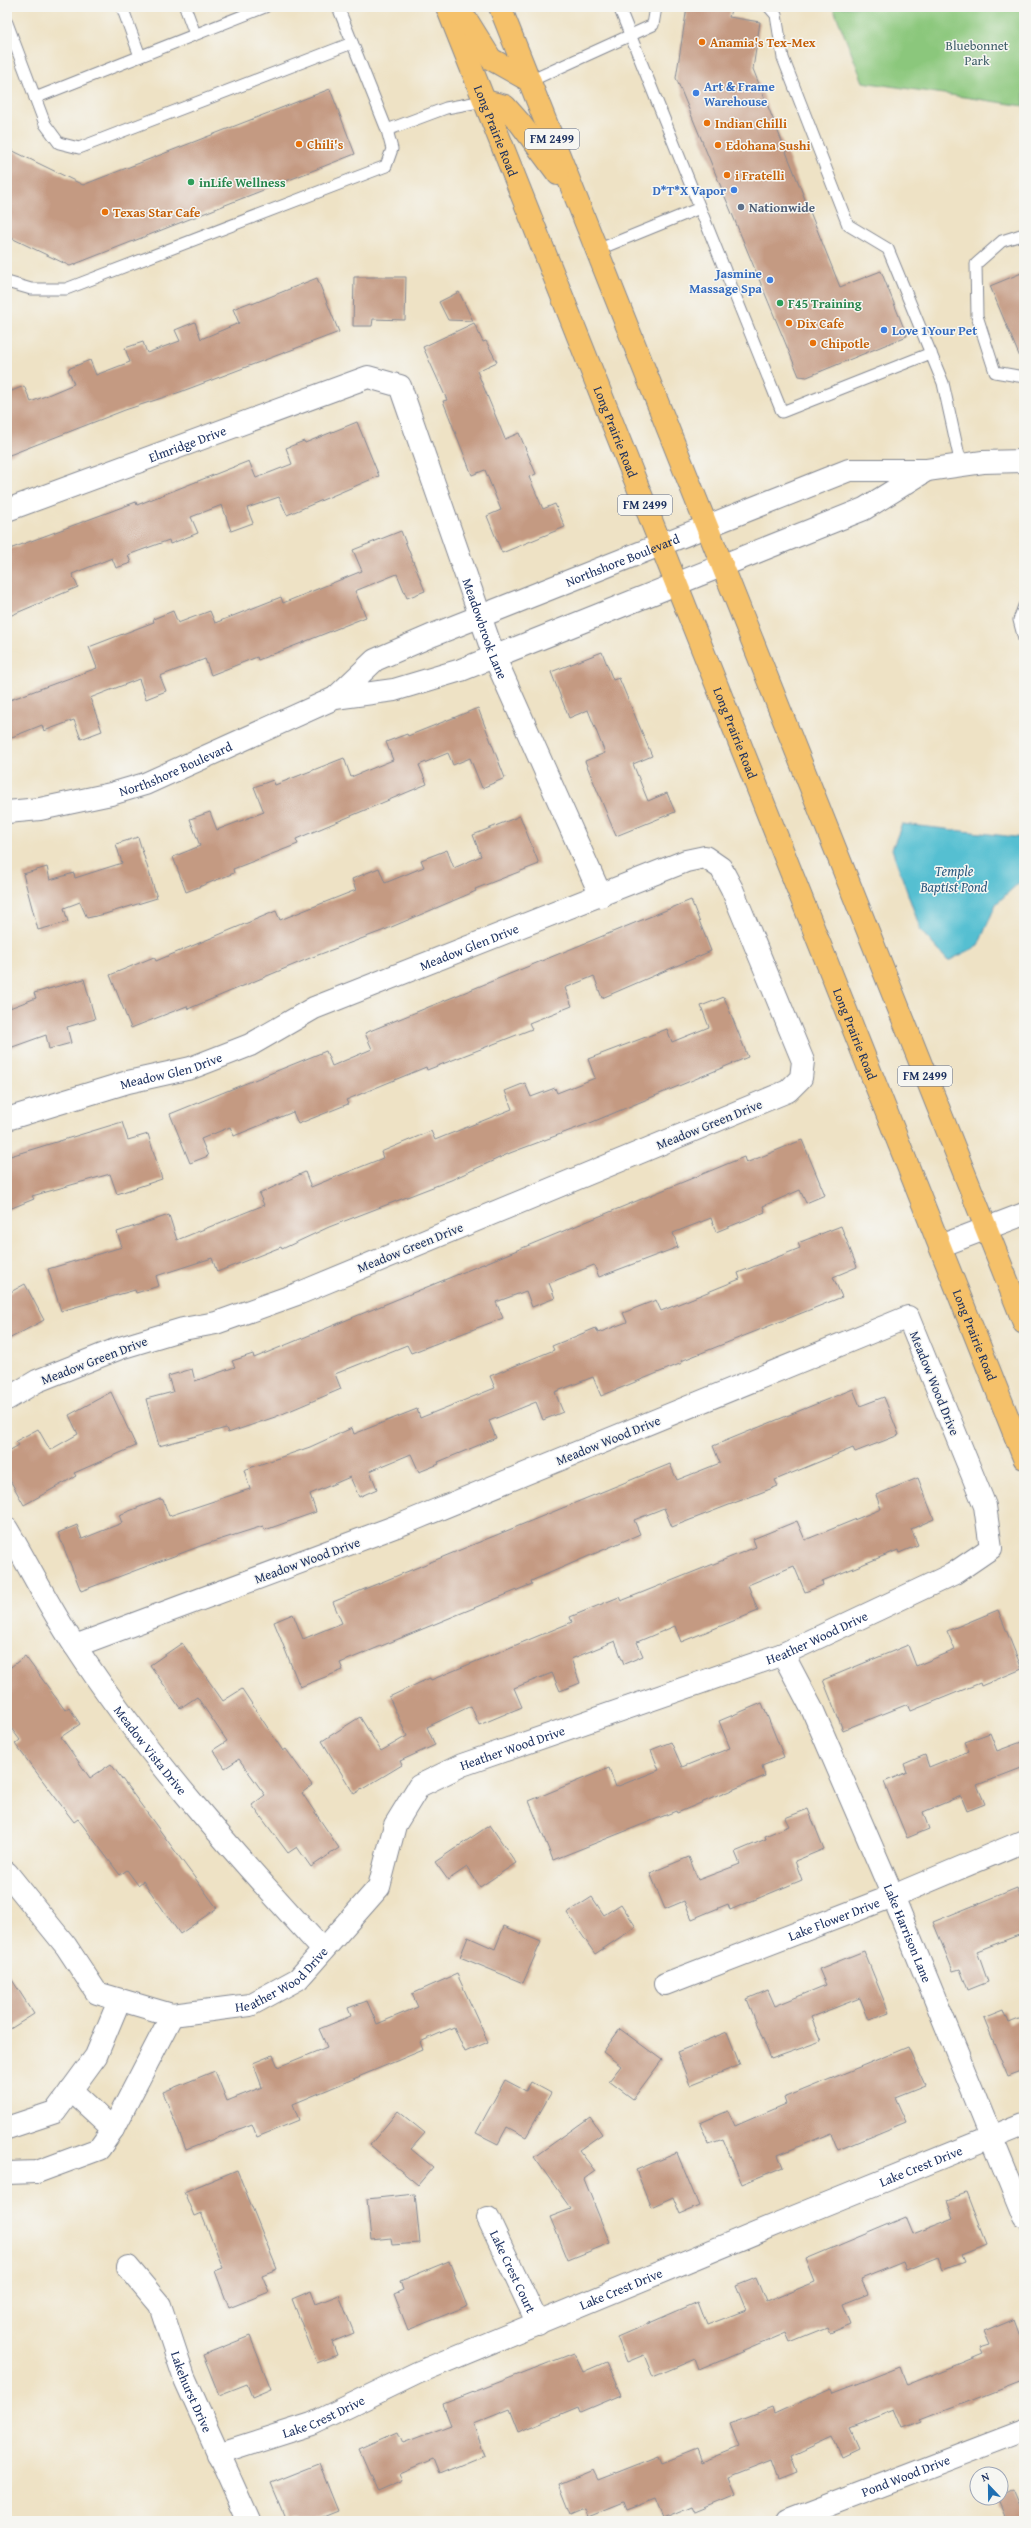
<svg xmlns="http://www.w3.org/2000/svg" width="1031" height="2528" viewBox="0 0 1031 2528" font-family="'Gentium Book Plus',serif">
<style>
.green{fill:#8bc77c;stroke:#537b6d}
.water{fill:#55bfd1;stroke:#387798}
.building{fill:#c49a82}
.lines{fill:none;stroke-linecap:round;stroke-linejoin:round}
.lane-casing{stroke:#848892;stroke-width:13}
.street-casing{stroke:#848892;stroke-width:24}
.primary-casing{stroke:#848892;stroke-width:24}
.lane{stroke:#fff;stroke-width:11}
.street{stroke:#fff;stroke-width:22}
.primary{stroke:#f5c16b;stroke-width:22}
.food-dot{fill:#e8710a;stroke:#f6f6f2;stroke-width:1.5}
.shop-dot{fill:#3f7fe0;stroke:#f6f6f2;stroke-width:1.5}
.leisure-dot{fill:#2e9e5b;stroke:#f6f6f2;stroke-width:1.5}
.service-dot{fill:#5c6f8a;stroke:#f6f6f2;stroke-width:1.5}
.labels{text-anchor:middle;stroke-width:3;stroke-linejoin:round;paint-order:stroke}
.shield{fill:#f6f6f2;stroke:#5d6b8a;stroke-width:1}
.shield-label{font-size:12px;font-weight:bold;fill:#1b2f5e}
.food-label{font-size:13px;font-weight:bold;fill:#c56008;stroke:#f6f6f2;text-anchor:start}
.park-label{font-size:13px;fill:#3d5d67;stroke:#f6f6f2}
.shop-label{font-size:13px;font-weight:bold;fill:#366cbe;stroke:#f6f6f2;text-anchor:start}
.street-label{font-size:13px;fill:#1b2f5e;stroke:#f6f6f2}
.leisure-label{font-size:13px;font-weight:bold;fill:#27864d;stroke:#f6f6f2;text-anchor:start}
.service-label{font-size:13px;font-weight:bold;fill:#4e5e75;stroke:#f6f6f2;text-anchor:start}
.water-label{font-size:14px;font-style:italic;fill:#2c5a80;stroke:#f6f6f2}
</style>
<rect width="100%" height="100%" fill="#f6f6f2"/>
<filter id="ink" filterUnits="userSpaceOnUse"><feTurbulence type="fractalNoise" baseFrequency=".025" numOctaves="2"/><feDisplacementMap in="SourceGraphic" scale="8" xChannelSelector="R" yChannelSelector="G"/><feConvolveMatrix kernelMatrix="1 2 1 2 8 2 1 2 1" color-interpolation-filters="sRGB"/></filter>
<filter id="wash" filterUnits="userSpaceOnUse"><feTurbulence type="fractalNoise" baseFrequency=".012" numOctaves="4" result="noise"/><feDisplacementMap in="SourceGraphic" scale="16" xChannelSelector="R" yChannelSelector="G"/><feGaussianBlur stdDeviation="0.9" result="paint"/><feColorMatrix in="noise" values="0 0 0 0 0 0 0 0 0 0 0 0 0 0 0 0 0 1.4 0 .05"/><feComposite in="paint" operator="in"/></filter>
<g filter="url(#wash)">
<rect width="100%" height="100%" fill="#eee2c5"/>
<path class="green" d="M833 7H1024V106L863 82Z"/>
<path class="water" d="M902 824 1024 838V878L996 904 978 946 948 961 921 931 892 849Z"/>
<g id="blocks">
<g class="building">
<path d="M687 7 731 10 729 17 760 22 753 69 840 287 881 271 907 336 807 377 799 376 676 78Z"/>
<path d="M330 89 355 154 70 266 7 236V148L83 185Z"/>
<path d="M1024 272V367L990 286Z"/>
<path d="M354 277H406L405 320 373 319 372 326H353Z"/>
<path d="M317 278 339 332 180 392 125 410 7 456V393L24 386 31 402 74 384 68 369 90 360 96 375 130 362 125 348 143 342 147 353 180 341 175 330 195 322 201 339 239 323 233 309 251 302 252 304Z"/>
<path d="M459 292 473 321 448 320 439 302Z"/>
<path d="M474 323 483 342 486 341 497 362 477 371 505 439 519 433 536 474 529 477 543 509 555 504 565 527 502 553 487 516 501 510 485 470 472 475 443 401 447 400 423 347Z"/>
<path d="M357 422 379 476 287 515 279 497 247 508 253 523 231 531 222 505 191 517 198 533 170 544 169 540 128 555 131 563 116 568 112 558 72 574 78 587 7 617V550L136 502 137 505 249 461 256 478 292 464 286 448 304 441 305 443Z"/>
<path d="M401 531 425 591 407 598 397 574 355 591 366 617 299 644 258 660 257 657 211 675 205 659 160 676 166 691 146 699 139 679 90 698 102 731 81 739 74 720 44 731 42 725 7 739V701L97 668 89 647 154 622 153 619 173 611 178 623 210 611 215 623 281 597 283 603 362 571 353 550Z"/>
<path d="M602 652 613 680 619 678 652 756 633 764 648 801 667 793 675 812 616 836 585 761 605 753 588 710 569 718 551 672Z"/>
<path d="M478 708 505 778 482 788 470 758 453 765 448 753 419 765 427 784 296 839 298 844 233 869 234 873 186 892 173 857 200 846 190 819 210 812 217 830 264 812 254 787 273 780 275 785 344 758 351 777 393 760 386 742 407 734 408 736Z"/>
<path d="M520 816 539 864 475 889 476 891 382 931 310 958 188 1009 187 1006 131 1028 110 975 154 957 156 961 276 911 280 920 356 890 352 879 379 868 385 883 424 867 421 860 447 850 454 868 481 856 473 835Z"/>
<path d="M138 837 157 898 105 914 87 918 80 902 64 908 68 922 38 930 23 874 47 867 50 880 74 873 75 878 122 863 116 844Z"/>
<path d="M691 900 711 951 602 998 594 976 565 988 572 1006 529 1023 532 1029 427 1070 426 1067 346 1100 348 1104 298 1124 293 1112 234 1136 230 1127 201 1139 208 1156 190 1163 170 1114 326 1051 332 1066 372 1049 365 1033Z"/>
<path d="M84 979 95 1019 67 1027 71 1043 49 1049 46 1035 7 1049V1009L36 998 34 993Z"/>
<path d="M724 997 748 1057 590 1123 510 1153 451 1180 329 1227 282 1249 281 1247 217 1272 212 1258 156 1276 159 1286 136 1293 135 1290 61 1311 48 1269 122 1247 117 1232 169 1215 177 1240 264 1205 259 1194 305 1172 311 1187 383 1158 381 1152 431 1131 435 1140 512 1109 505 1091 525 1083 531 1097 555 1088 557 1093 595 1078 588 1059 667 1029 672 1042 709 1027 701 1006Z"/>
<path d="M122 1122 128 1140 148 1134 162 1179 117 1194 110 1174 32 1196 34 1199 7 1210V1157Z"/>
<path d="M802 1140 825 1195 806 1203 800 1190 763 1206 765 1212 716 1232 711 1218 673 1233 678 1247 599 1277 594 1265 549 1283 555 1298 532 1307 526 1291 496 1302 503 1318 411 1353 407 1345 335 1374 341 1389 275 1417 228 1433 226 1428 159 1446 146 1399 173 1392 168 1376 192 1369 195 1381 235 1367 232 1361 253 1354 254 1358 744 1157 746 1163Z"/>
<path d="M841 1226 857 1267 833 1277 842 1297 681 1361 682 1363 601 1396 593 1377 555 1392 563 1412 543 1420 536 1402 489 1421 496 1438 438 1462 439 1464 419 1472 411 1454 370 1471 377 1489 359 1497 350 1477 310 1494 316 1512 265 1530 263 1526 203 1545 81 1591 58 1533 77 1525 82 1539 122 1523 119 1515 160 1499 163 1500 169 1516 250 1489 244 1470 310 1447 352 1428 354 1434 417 1409 420 1418 495 1388 490 1376 554 1350 552 1346 596 1328 598 1333 627 1322 623 1313 656 1300 661 1311 740 1279 738 1273 800 1248 798 1243Z"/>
<path d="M25 1284 44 1320 7 1340V1294Z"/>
<path d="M853 1389 860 1406 884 1397 899 1435 855 1452 853 1448 775 1480 778 1486 672 1527 664 1508 634 1520 640 1534 531 1581 532 1584 340 1663 343 1670 300 1687 274 1622 293 1614 303 1639 342 1623 333 1602 670 1464 677 1480 720 1463 713 1446Z"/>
<path d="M111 1392 136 1446 74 1473 76 1476 24 1505 7 1475V1452L19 1445 16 1441 38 1429 50 1450 78 1434 69 1415Z"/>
<path d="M918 1478 934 1519 911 1529 918 1545 899 1553 898 1550 822 1581 823 1585 805 1592 794 1566 748 1585 758 1611 681 1642 675 1626 637 1642 643 1656 624 1664 615 1641 571 1659 580 1683 560 1691 552 1673 514 1688 522 1707 479 1725 471 1706 427 1727 435 1745 400 1761 402 1765 354 1794 322 1741 360 1717 381 1751 407 1736 389 1697 430 1678 431 1680 572 1622 570 1617 619 1597 621 1601 756 1547 753 1539 797 1521 805 1540 881 1509 876 1495Z"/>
<path d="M998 1610 1022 1669 981 1686 980 1683 911 1711 908 1704 843 1730 823 1680 908 1645 916 1666 955 1650 947 1631Z"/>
<path d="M182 1643 223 1701 242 1689 283 1751 286 1749 312 1785 302 1793 339 1848 311 1867 297 1847 288 1853 252 1805 265 1795 239 1759 225 1768 213 1750 227 1741 197 1697 180 1708 150 1665Z"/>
<path d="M25 1656 65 1710 69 1707 80 1724 61 1737 90 1778 111 1764 217 1908 180 1934 143 1881 138 1885 127 1870 120 1875 78 1819 74 1822 15 1744 20 1740 7 1723V1670Z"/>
<path d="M762 1703 784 1757 762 1766 765 1776 677 1813 676 1811 553 1860 529 1801 609 1768 616 1787 659 1770 651 1750 671 1742 682 1767 730 1748 719 1721Z"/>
<path d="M990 1733 997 1751 1024 1741V1767L977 1785 985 1804 967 1811 961 1796 923 1812 929 1829 907 1838 884 1782 907 1772 904 1764 925 1755 929 1767 969 1751 965 1742Z"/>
<path d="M808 1809 824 1849 795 1861 802 1880 730 1910 728 1904 692 1919 684 1901 665 1909 650 1873 689 1857 698 1880 740 1864 735 1852 766 1839 765 1836 789 1826 785 1818Z"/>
<path d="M490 1825 516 1863 480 1887 467 1867 448 1880 435 1862Z"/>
<path d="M1017 1888 1024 1905V1933L977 1951 988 1982 968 1990 960 1969 953 1971 933 1922Z"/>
<path d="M592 1897 604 1915 621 1904 636 1927 595 1954 567 1913Z"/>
<path d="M504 1926 541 1942 523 1983 460 1957 468 1937 495 1949Z"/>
<path d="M864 1951 889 2013 869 2020 860 1998 811 2017 821 2041 771 2059 747 1999 768 1990 775 2006 826 1985 819 1969Z"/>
<path d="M7 1972 34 2014 7 2031Z"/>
<path d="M457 1974 488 2042 465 2052 454 2027 420 2042 423 2050 293 2104 299 2120 257 2137 252 2124 186 2150 163 2092 215 2071 227 2101 262 2087 253 2063 273 2055 278 2067 327 2047 319 2029 351 2016 348 2008 367 2001 377 2024 418 2007 412 1994Z"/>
<path d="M1004 2010 1009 2023 1024 2017V2071L1008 2077 984 2018Z"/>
<path d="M620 2029 662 2060 633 2099 609 2081 621 2066 603 2052Z"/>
<path d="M727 2032 740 2065 690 2085 677 2052Z"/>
<path d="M908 2047 925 2085 895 2097 906 2122 838 2150 831 2133 778 2155 783 2167 742 2184 723 2139 709 2144 700 2123 728 2111 735 2126 786 2104 784 2098Z"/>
<path d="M505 2080 526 2091 531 2082 551 2093 526 2137 507 2127 498 2144 476 2133Z"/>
<path d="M398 2111 425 2133 411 2149 433 2167 418 2185 370 2145Z"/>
<path d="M590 2117 602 2134 579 2150 595 2171 584 2179 610 2243 568 2260 550 2217 571 2209 534 2157Z"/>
<path d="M677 2153 699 2206 680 2214 673 2197 651 2207 636 2170Z"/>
<path d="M237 2170 277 2269 262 2275 269 2292 229 2308 215 2271 223 2268 201 2213 194 2216 184 2192Z"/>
<path d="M966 2193 986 2245 961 2255 964 2262 943 2270 938 2257 906 2270 903 2262 861 2279 868 2294 843 2304 851 2324 830 2333 827 2327 790 2342 786 2333 699 2370 695 2359 653 2377 644 2355 627 2362 617 2337 698 2302 707 2325 746 2310 736 2286 756 2278 766 2302 815 2282 806 2259 906 2217 913 2234 954 2218 947 2200Z"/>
<path d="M415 2194 420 2243 392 2245 391 2238 371 2240 367 2199Z"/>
<path d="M449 2261 467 2306 408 2330 394 2294 403 2290 400 2281Z"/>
<path d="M311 2291 316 2304 339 2295 354 2333 332 2342 337 2355 317 2363 292 2299Z"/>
<path d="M1015 2318 1024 2342V2380L921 2420 922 2422 903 2429 895 2410 849 2428 858 2448 841 2456 832 2437 791 2456 797 2473 779 2480 772 2461 729 2478 736 2495 695 2512 692 2506 663 2518 655 2499 626 2510 623 2502 588 2516 585 2508 571 2514 559 2484 593 2470 598 2480 659 2456 662 2463 697 2449 702 2462 739 2447 730 2424 772 2408 774 2414 831 2388 833 2393 900 2367 907 2385 983 2354 980 2348 990 2345 984 2331Z"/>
<path d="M250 2336 271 2389 252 2397 247 2384 219 2395 203 2355Z"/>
<path d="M574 2353 583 2372 606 2362 621 2395 581 2412 579 2407 519 2432 510 2409 473 2424 485 2455 439 2474 433 2459 400 2473 403 2481 378 2492 359 2449 398 2432 403 2443 451 2425 443 2404Z"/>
<path d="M319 2464 338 2511 313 2521H287L271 2483Z"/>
<path d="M1013 2489 1024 2515V2521H1006L996 2498H1001V2495Z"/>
</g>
</g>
</g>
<g filter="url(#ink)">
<use href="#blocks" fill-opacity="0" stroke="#848892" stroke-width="1"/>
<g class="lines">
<g class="lane-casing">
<g id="lane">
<path d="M122 7 140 56"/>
<path d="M185 7 195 34"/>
<path d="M619 7 782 412 931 353"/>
<path d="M769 7 776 15 783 58 848 225 888 249 943 383 961 465"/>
<path d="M7 23 45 124 59 143 79 148 352 43"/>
<path d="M530 81 653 25 656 7"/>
<path d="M35 98 265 7"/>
<path d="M387 130 446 108 484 101"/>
<path d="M1024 234 1002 241 976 264 977 316 995 372 1024 377"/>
<path d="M597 250 700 208"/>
<path d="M7 282 31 289H66L386 166 392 149 387 130 338 7"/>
<path d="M1024 606 1019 620 1024 639"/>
</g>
</g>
<g class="street-casing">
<g id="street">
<path id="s1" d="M7 510 368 377 400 386 494 656 601 896"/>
<path id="s2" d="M335 698 375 660 433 635 849 470H927L983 462 1024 461"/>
<path id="s3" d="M7 812 40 809 111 794 145 784 335 698 394 690 461 670 864 509 927 470"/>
<path id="s4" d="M7 1119 128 1082 191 1068 250 1045 314 1008 686 861 705 857 721 868 732 889 803 1061 801 1078 788 1091 300 1293 216 1323 183 1329 120 1348 37 1381 7 1399"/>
<path d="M940 1246 1024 1214"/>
<path id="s5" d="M7 1529C30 1568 50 1609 75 1646 147 1756 235 1854 323 1950"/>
<path id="s6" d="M783 1654 813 1711 893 1896 1024 2217"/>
<path id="s7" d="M7 1873 66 1946 97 1993 172 2015 250 2005 298 1979 379 1887 395 1825 419 1786 462 1765 783 1654 953 1574 991 1548 985 1506 908 1317 405 1523 75 1646"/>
<path id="s8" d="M665 1984 893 1896 1024 1841"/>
<path d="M71 2090 113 2129"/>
<path d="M7 2128 55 2112 96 2056 119 2001"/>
<path d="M7 2173 37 2172 99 2149 113 2129 172 2015"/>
<path id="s9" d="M488 2218 538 2324"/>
<path id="s10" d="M128 2267 160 2305 184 2377 249 2521"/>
<path id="s11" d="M218 2454 312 2424 417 2373 784 2221 1024 2124"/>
<path id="s12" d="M787 2521 1024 2430"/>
</g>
</g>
<g class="primary-casing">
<g id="primary">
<path id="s13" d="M447 7 1024 1458"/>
<path d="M451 7 468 22 491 59 530 81"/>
<path d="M500 7 1024 1323"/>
<path d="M484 101 505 106 520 123 558 174"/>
</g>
</g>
<use href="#lane" class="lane"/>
<use href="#street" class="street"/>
<use href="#primary" class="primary"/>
</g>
</g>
<g class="food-dot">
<circle cx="702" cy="42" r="4"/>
<circle cx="707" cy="123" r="4"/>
<circle cx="299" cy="144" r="4"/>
<circle cx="718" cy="145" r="4"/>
<circle cx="727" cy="175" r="4"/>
<circle cx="105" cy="212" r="4"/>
<circle cx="789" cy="323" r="4"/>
<circle cx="813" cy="343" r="4"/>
</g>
<g class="shop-dot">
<circle cx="696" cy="93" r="4"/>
<circle cx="734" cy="190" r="4"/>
<circle cx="770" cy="280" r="4"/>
<circle cx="884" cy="330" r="4"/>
</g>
<g class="leisure-dot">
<circle cx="191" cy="182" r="4"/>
<circle cx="780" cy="303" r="4"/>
</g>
<circle class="service-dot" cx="741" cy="207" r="4"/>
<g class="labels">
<g class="shield">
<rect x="525" y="129" width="54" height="20" rx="3"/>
<rect x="618" y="495" width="54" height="20" rx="3"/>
<rect x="898" y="1066" width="54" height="20" rx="3"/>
</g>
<g class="shield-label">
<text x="552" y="143">FM 2499</text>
<text x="645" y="509">FM 2499</text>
<text x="925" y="1080">FM 2499</text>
</g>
<g class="food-label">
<text x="710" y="47">Anamia's Tex-Mex</text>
<text x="715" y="128">Indian Chilli</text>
<text x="307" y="149">Chili's</text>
<text x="726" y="150">Edohana Sushi</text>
<text x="735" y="180">i Fratelli</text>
<text x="113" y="217">Texas Star Cafe</text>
<text x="797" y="328">Dix Cafe</text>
<text x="821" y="348">Chipotle</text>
</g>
<g class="park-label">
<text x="977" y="50">Bluebonnet<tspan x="977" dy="15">Park</tspan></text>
</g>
<g class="shop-label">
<text x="704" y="91">Art &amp; Frame<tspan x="704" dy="15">Warehouse</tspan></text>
<text x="726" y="195" text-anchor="end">D*T*X Vapor</text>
<text x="762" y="278" text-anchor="end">Jasmine<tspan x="762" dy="15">Massage Spa</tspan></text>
<text x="892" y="335">Love 1Your Pet</text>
</g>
<g class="street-label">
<text dy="5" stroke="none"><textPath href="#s13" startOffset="133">Long Prairie Road</textPath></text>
<text dy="5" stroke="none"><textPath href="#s13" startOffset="457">Long Prairie Road</textPath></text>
<text dy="5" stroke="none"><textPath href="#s1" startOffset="192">Elmridge Drive</textPath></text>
<text dy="5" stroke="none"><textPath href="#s2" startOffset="322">Northshore Boulevard</textPath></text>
<text dy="5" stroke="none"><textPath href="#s1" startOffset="675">Meadowbrook Lane</textPath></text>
<text dy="5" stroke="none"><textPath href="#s13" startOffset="781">Long Prairie Road</textPath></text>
<text dy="5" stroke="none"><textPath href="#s3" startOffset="175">Northshore Boulevard</textPath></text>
<text dy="5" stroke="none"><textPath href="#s4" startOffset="495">Meadow Glen Drive</textPath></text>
<text dy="5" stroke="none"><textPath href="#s13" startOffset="1105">Long Prairie Road</textPath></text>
<text dy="5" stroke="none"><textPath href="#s4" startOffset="171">Meadow Glen Drive</textPath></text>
<text transform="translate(709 1124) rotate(-22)" y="5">Meadow Green Drive</text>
<text transform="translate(410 1247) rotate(-22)" y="5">Meadow Green Drive</text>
<text dy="5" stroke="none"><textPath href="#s13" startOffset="1429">Long Prairie Road</textPath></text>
<text transform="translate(94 1360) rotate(-21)" y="5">Meadow Green Drive</text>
<text transform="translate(935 1383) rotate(68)" y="5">Meadow Wood Drive</text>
<text transform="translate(608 1440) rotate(-22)" y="5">Meadow Wood Drive</text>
<text transform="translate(307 1560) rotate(-20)" y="5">Meadow Wood Drive</text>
<text dy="5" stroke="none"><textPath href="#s7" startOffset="1019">Heather Wood Drive</textPath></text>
<text dy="5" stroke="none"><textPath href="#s7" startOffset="695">Heather Wood Drive</textPath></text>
<text dy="5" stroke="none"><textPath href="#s5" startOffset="264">Meadow Vista Drive</textPath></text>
<text dy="5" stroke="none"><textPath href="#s8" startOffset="181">Lake Flower Drive</textPath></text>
<text dy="5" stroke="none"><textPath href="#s6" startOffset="306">Lake Harrison Lane</textPath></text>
<text dy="5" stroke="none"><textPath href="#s7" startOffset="347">Heather Wood Drive</textPath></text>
<text dy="5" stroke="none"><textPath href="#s11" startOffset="760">Lake Crest Drive</textPath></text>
<text dy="5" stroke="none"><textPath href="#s9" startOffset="59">Lake Crest Court</textPath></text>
<text dy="5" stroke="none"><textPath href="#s11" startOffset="436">Lake Crest Drive</textPath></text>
<text dy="5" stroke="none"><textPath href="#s10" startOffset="142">Lakehurst Drive</textPath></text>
<text dy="5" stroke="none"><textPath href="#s11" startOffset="112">Lake Crest Drive</textPath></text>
<text dy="5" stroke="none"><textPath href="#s12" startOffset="127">Pond Wood Drive</textPath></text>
</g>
<g class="leisure-label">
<text x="199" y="187">inLife Wellness</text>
<text x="788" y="308">F45 Training</text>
</g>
<g class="service-label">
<text x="749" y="212">Nationwide</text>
</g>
<g class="water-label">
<text x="954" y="876">Temple<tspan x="954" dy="16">Baptist Pond</tspan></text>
</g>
</g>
<rect width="1031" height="2528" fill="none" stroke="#f6f6f2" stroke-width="24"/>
<g transform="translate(989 2486) rotate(338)"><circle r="19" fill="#f6f6f2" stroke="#9ea6b7"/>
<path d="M0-3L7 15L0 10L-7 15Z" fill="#1f6fb2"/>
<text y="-6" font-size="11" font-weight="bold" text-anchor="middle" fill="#1b2f5e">N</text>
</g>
</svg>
